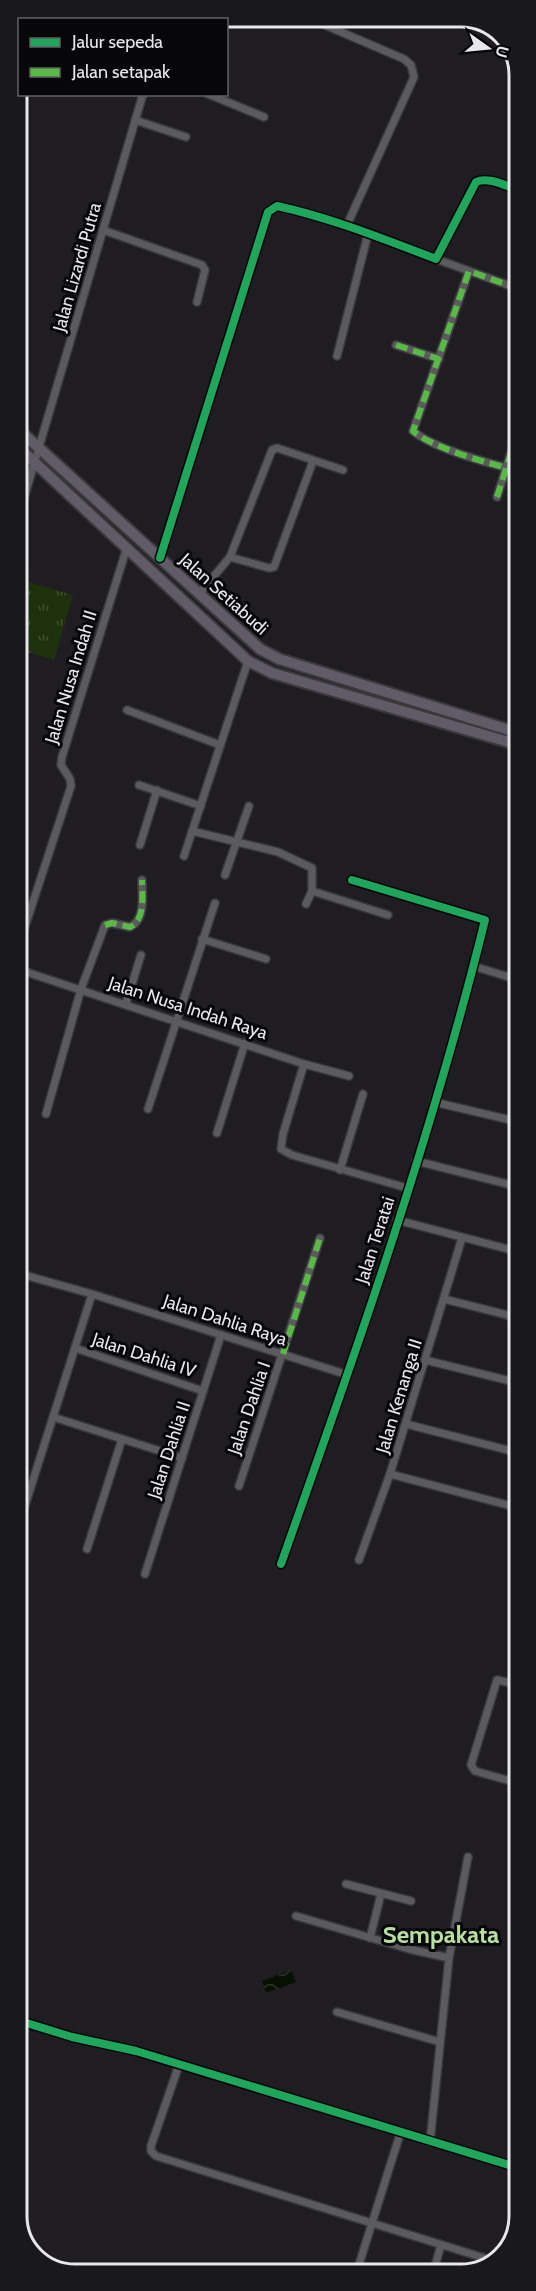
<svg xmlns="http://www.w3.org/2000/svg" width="536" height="2291" viewBox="0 0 536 2291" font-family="Cabin,sans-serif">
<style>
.grass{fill:url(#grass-tufts)}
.water{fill:url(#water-waves)}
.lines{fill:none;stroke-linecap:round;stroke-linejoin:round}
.minor-casing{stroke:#39383b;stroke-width:10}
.primary-casing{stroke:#39383b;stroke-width:14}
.minor{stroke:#5b5b5d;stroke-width:7}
.primary{stroke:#605b66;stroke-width:10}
.quiet{stroke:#58b947;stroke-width:6;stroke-dasharray:12 6;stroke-linecap:butt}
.cycleway-casing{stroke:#070709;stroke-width:11}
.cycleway{stroke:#20a55d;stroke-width:8}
.labels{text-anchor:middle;stroke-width:6;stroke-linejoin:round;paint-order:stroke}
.street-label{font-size:18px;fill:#e8e7eb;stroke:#070709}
.district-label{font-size:24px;font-weight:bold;fill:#b7df9b;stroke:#070709}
.rim{fill:none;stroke:#e8e7eb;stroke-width:3}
</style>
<defs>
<pattern id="grass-tufts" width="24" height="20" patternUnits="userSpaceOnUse" patternTransform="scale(1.5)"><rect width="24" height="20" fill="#1e310d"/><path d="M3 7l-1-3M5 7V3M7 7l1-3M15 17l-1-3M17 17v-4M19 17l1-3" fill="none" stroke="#3f4f30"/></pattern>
<pattern id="water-waves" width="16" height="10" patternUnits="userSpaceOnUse" patternTransform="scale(1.5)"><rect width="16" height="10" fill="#061103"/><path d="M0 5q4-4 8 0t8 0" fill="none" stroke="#2a3428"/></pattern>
</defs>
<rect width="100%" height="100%" fill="#1f1d21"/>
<path class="grass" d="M17 579 73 595 54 660 17 649Z"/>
<path class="water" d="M291 1970 296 1982 266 1993 262 1981Z"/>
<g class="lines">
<g class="minor-casing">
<g id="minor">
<path d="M90 17 97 20"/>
<path d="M306 17 404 59 411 65 414 77 347 225"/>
<path d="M165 20 166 17"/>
<path d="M208 94 264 117"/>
<path d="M135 120 186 137"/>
<path d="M103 230 202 265 205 270 197 302"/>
<path d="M436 259 519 289"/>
<path d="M469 271 413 431C434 449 491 464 519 471"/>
<path d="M396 345 439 359"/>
<path d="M337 356 368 234"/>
<path d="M497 497 519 427"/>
<path d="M17 522 143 94"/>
<path d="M230 557 269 568 274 567 313 461"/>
<path d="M160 558 268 212 277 206C332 218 383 239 436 259L476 182C488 176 506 186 518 190"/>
<path d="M199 594 230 557 272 450 277 448 343 470"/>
<path d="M127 710 220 745"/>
<path d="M515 732 519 720"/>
<path d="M139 785 201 806"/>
<path d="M192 831 278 852 312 868V891L306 904"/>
<path d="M140 845 157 790"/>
<path d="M184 856 248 661"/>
<path d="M225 875 249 806"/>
<path d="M312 891 388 915"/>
<path d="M202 939 266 959"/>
<path d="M17 951 71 786 70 779 61 765 62 757 127 547"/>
<path d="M473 966 512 978"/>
<path d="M17 969 304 1064 349 1076"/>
<path d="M126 1003 141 955"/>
<path d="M304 1064 283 1134 281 1149 292 1155 407 1188"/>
<path d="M434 1102 519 1122"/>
<path d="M148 1109 215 903"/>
<path d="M46 1114 81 989 105 925 112 923 130 927C146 920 142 894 142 880"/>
<path d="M217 1133 245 1043"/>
<path d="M416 1161 519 1187"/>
<path d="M340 1170 363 1094"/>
<path d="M397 1220 519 1252"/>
<path d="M17 1273 92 1294 348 1375"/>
<path d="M444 1299 519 1318"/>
<path d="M75 1348 203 1391"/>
<path d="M425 1360 519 1383"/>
<path d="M53 1417 182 1458"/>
<path d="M406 1424 519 1453"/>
<path d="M390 1474 519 1508"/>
<path d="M239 1486 320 1238"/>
<path d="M22 1515 92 1294"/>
<path d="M87 1549 122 1439"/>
<path d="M359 1560 390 1474 462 1238"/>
<path d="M281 1564C356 1352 431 1139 485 920L352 880"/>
<path d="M145 1574 221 1335"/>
<path d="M519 1685 497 1680 471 1765 475 1771 514 1782 519 1766"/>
<path d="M346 1884 411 1901"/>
<path d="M296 1916 409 1949 449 1958"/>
<path d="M370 1938 381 1894"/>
<path d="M337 2012 440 2042"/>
<path d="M17 2020 72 2037 136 2051 519 2168"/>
<path d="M179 2065 151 2146V2151L156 2156 494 2261"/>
<path d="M430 2142 449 1958 468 1857"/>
<path d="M241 2268 261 2274"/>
<path d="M433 2273 441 2245"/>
<path d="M356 2274 401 2131"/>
</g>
</g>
<g class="primary-casing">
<g id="primary">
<path d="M17 428 260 649 279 659 519 733"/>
<path d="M17 446 248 661 272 673 519 745"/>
</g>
</g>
<use href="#minor" class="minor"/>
<use href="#primary" class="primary"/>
<g class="quiet">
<path d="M519 289 469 271 413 431C434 449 491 464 519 471"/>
<path d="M396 345 439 359"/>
<path d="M497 497 519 427"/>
<path d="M105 925 112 923 130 927C146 920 142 894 142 880"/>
<path d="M283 1354 320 1238"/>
</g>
<g class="cycleway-casing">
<g id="cycleway">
<path d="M160 558 268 212 277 206C332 218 383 239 436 259L476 182C488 176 506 186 518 190"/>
<path d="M281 1564C356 1352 431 1139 485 920L352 880"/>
<path d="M17 2020 72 2037 136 2051 519 2168"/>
</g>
</g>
<use href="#cycleway" class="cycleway"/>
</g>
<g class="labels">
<g class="street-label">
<text transform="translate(77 267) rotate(-74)" y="6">Jalan Lizardi Putra</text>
<text transform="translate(224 594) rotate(42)" y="6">Jalan Setiabudi</text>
<text transform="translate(71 677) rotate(-73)" y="6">Jalan Nusa Indah II</text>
<text transform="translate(188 1008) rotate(18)" y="6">Jalan Nusa Indah Raya</text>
<text transform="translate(375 1240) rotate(-72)" y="6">Jalan Teratai</text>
<text transform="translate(225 1320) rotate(18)" y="6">Jalan Dahlia Raya</text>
<text transform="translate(144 1355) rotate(18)" y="6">Jalan Dahlia IV</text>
<text transform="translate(399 1396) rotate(-73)" y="6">Jalan Kenanga II</text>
<text transform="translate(249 1408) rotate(-71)" y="6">Jalan Dahlia I</text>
<text transform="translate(169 1450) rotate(-72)" y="6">Jalan Dahlia II</text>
</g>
<g class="district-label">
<text x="441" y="1943">Sempakata</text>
</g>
</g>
<path d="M0 0H536V2291H0ZM75 27H461A48 48 0 0 1 509 75V2216A48 48 0 0 1 461 2264H75A48 48 0 0 1 27 2216V75A48 48 0 0 1 75 27Z" fill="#19191b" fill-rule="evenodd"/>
<path class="rim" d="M75 27H461A48 48 0 0 1 509 75V2216A48 48 0 0 1 461 2264H75A48 48 0 0 1 27 2216V75A48 48 0 0 1 75 27Z"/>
<rect x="18" y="18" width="210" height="78" fill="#070709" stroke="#616163" stroke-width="1.5"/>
<rect x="30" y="38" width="30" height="9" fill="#20a55d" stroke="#616163" stroke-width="1.5"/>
<text x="72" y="48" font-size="18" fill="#e8e7eb">Jalur sepeda</text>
<rect x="30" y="68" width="30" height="9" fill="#58b947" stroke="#616163" stroke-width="1.5"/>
<text x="72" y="78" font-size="18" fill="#e8e7eb">Jalan setapak</text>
<g transform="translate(488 48) rotate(105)" stroke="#070709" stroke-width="4.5" paint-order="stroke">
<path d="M0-4.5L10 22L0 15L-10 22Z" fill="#e8e7eb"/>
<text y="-9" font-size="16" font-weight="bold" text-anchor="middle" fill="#e8e7eb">U</text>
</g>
</svg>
